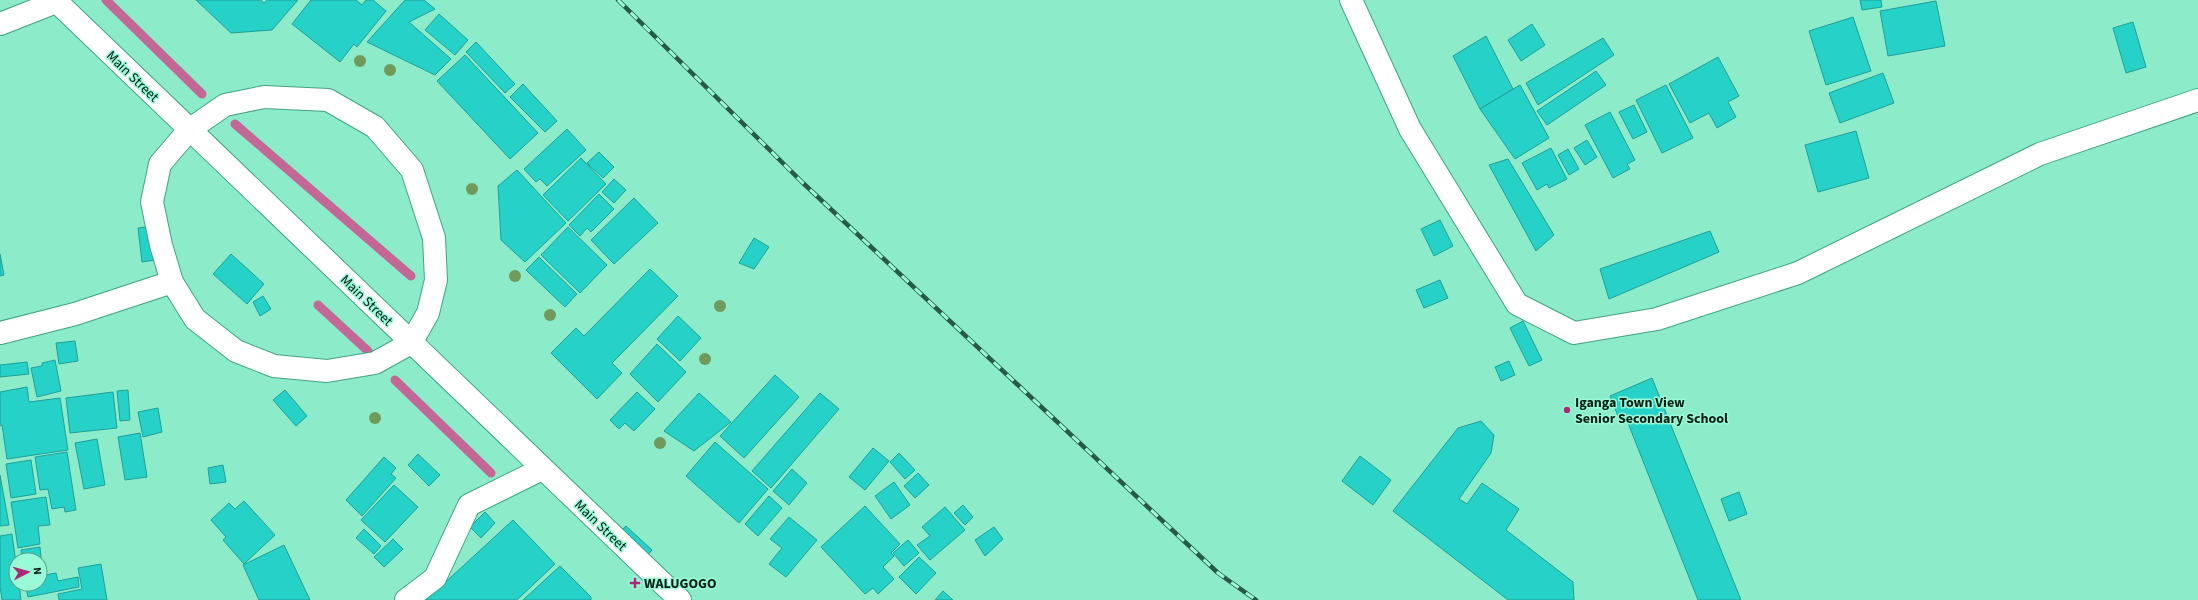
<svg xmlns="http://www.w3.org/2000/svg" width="2198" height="600" viewBox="0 0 2198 600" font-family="'Source Sans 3',sans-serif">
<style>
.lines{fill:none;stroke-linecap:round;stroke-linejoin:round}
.stream{stroke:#c26796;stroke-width:9}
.building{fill:#26d1c8;stroke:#1f9f98}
.minor-casing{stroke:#40a384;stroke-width:24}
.primary-casing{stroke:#40a384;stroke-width:24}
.minor{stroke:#fff;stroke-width:22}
.primary{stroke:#fff;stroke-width:22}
.rail-casing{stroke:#285948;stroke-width:4.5}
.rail{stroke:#99fad7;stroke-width:3;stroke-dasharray:9;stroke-linecap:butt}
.tree{fill:#6f9a5b}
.poi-dot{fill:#ab2a77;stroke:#99fad7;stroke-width:1.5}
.labels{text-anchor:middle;stroke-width:3;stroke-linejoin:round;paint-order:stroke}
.street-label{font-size:14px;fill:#001e14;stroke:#99fad7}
.poi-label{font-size:14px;font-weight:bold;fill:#001e14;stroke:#99fad7;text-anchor:start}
</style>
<rect width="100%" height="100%" fill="#8cecca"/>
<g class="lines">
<g class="stream">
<path d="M106 0 202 94"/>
<path d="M235 124 411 276"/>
<path d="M318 305 368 351"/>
<path d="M395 380 491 473"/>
</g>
</g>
<g class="building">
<path d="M196 0H261L264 3 267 0H298L272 30 231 33Z"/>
<path d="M311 0H356L362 5 366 0H373L386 11 357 47 354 44 340 62 292 24Z"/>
<path d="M405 0H424L435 9 409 22 451 59 435 75 367 42Z"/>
<path d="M1860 0H1881L1882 7 1862 10Z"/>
<path d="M1936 1 1945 46 1888 56 1880 11Z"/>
<path d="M439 14 468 40 455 55 425 30Z"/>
<path d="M1853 17 1871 71 1826 85 1809 31Z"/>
<path d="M2133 22 2146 67 2126 73 2113 28Z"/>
<path d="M1532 24 1545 45 1521 61 1508 40Z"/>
<path d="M1486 36 1513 89 1480 109 1453 56Z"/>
<path d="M1603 38 1614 55 1538 105 1526 83Z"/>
<path d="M476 42 515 84 505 93 466 52Z"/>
<path d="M465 55 538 133 510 159 437 81Z"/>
<path d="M1718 57 1739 96 1728 102 1736 117 1717 128 1709 113 1690 123 1669 84Z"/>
<path d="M1596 71 1606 85 1547 125 1537 111Z"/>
<path d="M1883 73 1894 103 1840 123 1829 93Z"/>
<path d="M523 84 557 121 545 132 510 97Z"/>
<path d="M1520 85 1549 138 1515 159 1480 109Z"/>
<path d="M1666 85 1693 138 1662 153 1636 100Z"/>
<path d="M1634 105 1647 132 1633 139 1619 112Z"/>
<path d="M1610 112 1635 160 1627 164 1630 169 1613 178 1585 125Z"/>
<path d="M567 129 586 150 547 186 540 179 536 182 524 169Z"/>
<path d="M1856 131 1869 178 1818 192 1805 145Z"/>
<path d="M1587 140 1597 157 1585 165 1574 148Z"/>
<path d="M1551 148 1567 179 1549 188 1547 184 1537 190 1522 163Z"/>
<path d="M1568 149 1579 169 1569 175 1558 155Z"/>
<path d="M599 152 614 167 603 178 587 163Z"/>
<path d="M581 158 606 184 568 221 543 195Z"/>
<path d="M1508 159 1554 235 1536 251 1489 165Z"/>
<path d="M517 170 566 223 525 262 501 240 498 186Z"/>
<path d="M614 179 626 190 614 203 602 192Z"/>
<path d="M599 194 614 209 591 232 587 228 580 236 569 225Z"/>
<path d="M634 198 658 223 614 264 591 240Z"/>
<path d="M1440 220 1453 246 1434 256 1421 229Z"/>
<path d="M152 226 156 260 142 262 138 228Z"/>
<path d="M568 227 607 265 580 293 541 255Z"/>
<path d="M1710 231 1719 252 1609 299 1600 269Z"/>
<path d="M754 238 769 247 754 269 739 263Z"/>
<path d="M0 254 4 275 0 276Z"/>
<path d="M231 254 264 284 247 304 213 274Z"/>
<path d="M539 257 577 294 565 307 526 270Z"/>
<path d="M650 269 678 296 612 363 622 373 597 399 551 353 576 328 584 336Z"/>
<path d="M1440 280 1448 298 1424 308 1416 290Z"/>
<path d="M263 296 271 309 260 316 253 302Z"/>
<path d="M678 316 701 338 680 361 657 339Z"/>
<path d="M1523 321 1542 360 1529 366 1510 328Z"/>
<path d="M75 341 78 361 59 364 56 343Z"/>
<path d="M657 344 686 372 658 402 630 374Z"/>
<path d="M55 360 61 391 37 397 31 368 42 366V363Z"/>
<path d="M1509 361 1515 375 1501 381 1495 367Z"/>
<path d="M27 362 29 374 0 377V365Z"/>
<path d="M775 375 799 397 744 458 720 436Z"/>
<path d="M1652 378 1741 600H1698L1626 418 1620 421 1610 396Z"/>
<path d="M27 387 29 402 60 398 68 450 7 459 2 425 0 426V392Z"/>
<path d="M128 390 130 420 120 421 117 391Z"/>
<path d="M285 390 307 416 296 426 273 400Z"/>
<path d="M113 392 117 428 70 433 66 398Z"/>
<path d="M637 392 655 409 634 431 625 423 619 429 610 420Z"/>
<path d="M699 393 731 422 694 451 664 431Z"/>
<path d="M820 393 839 409 771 488 752 471Z"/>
<path d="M158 408 162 432 143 437 138 412Z"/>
<path d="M1481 421 1494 435 1491 453 1459 499 1467 504 1482 483 1519 509 1506 530 1573 582 1574 600H1508L1393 511 1458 428Z"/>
<path d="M140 433 147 477 125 480 118 437Z"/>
<path d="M97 439 105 485 84 489 75 443Z"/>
<path d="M715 442 768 489 739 523 686 476Z"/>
<path d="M873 448 889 461 865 490 849 477Z"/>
<path d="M67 452 76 510 65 512 64 507 52 509 48 489 40 490 35 457Z"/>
<path d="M899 453 915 470 905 479 890 462Z"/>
<path d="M418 454 440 475 429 486 408 465Z"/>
<path d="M1360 456 1391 480 1373 505 1342 481Z"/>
<path d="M384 457 396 468 391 474 396 478 362 516 346 500Z"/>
<path d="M31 460 36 494 11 498 6 464Z"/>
<path d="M223 465 226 482 210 484 208 468Z"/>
<path d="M792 469 807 483 789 505 773 491Z"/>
<path d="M918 473 929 485 915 498 904 486Z"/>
<path d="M0 475 9 525 0 526Z"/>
<path d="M894 482 910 505 891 519 875 496Z"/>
<path d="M394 485 418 507 385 542 361 520Z"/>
<path d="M1739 492 1747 514 1729 521 1721 499Z"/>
<path d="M769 496 782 508 758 536 745 524Z"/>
<path d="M46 497 50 525 38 526 40 544 18 548 11 502Z"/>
<path d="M244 501 275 535 244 564 223 540 226 537 211 520 229 503 235 509Z"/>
<path d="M963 505 973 517 965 525 954 513Z"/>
<path d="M865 506 900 544 891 553 894 556 883 567 894 579 878 594 873 588 865 594 821 547Z"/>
<path d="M945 507 965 530 930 560 917 545 930 536 922 527Z"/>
<path d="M485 512 495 523 481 538 470 527Z"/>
<path d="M789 517 817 540 786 577 769 564 782 548 770 539Z"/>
<path d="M513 520 555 564 517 600H426Z"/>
<path d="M626 526 652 550 644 559 616 535Z"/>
<path d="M994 527 1003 539 985 556 975 540Z"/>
<path d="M364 529 381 546 374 554 356 538Z"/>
<path d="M12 534 16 563V584H19L21 600H2L0 586V536Z"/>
<path d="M393 539 403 549 384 567 374 557Z"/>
<path d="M908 540 919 553 904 566 893 553Z"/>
<path d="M284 545 310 600H259L243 565Z"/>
<path d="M40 547 42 568 40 569V560H22L21 550Z"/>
<path d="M919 557 936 573 916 594 899 577Z"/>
<path d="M101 564 107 600H59L58 594 82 589 78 568Z"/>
<path d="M560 566 591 597V600H523Z"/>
<path d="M56 573 58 581 78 577 79 587 28 597 25 584H40V576Z"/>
<path d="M943 591 953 600H935Z"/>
</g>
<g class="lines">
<g class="minor-casing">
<g id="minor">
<path d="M1351 0 1410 129 1517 304 1574 333 1657 319 1798 273 2040 154 2198 100"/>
<path d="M0 24 56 2"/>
<path d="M264 97 328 100 375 127 412 170 434 238 436 280 428 313 411 343 375 363 327 371 274 366 236 351 195 319 172 282 161 245 152 202 160 164 189 130 225 105Z"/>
<path d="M0 333 75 314 172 282"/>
<path d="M406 600 435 578 469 505 542 469"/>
</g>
</g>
<g class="primary-casing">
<path id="primary" d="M55 0 680 600"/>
</g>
<use href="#minor" class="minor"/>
<use href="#primary" class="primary"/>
<g class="rail-casing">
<path id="rail" d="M618 0 803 183 1218 573 1256 600"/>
</g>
<use href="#rail" class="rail"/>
</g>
<g class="tree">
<circle cx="360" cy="61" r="6"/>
<circle cx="390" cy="70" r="6"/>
<circle cx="472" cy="189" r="6"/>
<circle cx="515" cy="276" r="6"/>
<circle cx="720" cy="306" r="6"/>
<circle cx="550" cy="315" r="6"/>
<circle cx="705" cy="359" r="6"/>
<circle cx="375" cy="418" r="6"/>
<circle cx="660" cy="443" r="6"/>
</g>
<g class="poi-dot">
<circle cx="1567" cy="410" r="4"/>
<path d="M633 577h4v4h4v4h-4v4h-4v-4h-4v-4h4z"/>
</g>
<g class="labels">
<g class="street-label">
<text transform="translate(133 76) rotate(44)" y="5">Main Street</text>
<text transform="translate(367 300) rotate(44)" y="5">Main Street</text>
<text transform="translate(601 525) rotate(44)" y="5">Main Street</text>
</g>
<g class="poi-label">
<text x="1575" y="407">Iganga Town View<tspan x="1575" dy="16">Senior Secondary School</tspan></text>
<text x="644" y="588">WALUGOGO</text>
</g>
</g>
<g transform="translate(28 572) rotate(84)"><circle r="19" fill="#99fad7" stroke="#5ca289"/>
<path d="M0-3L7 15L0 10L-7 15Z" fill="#ab2a77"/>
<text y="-6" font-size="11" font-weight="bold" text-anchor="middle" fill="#001e14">N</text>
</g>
</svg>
